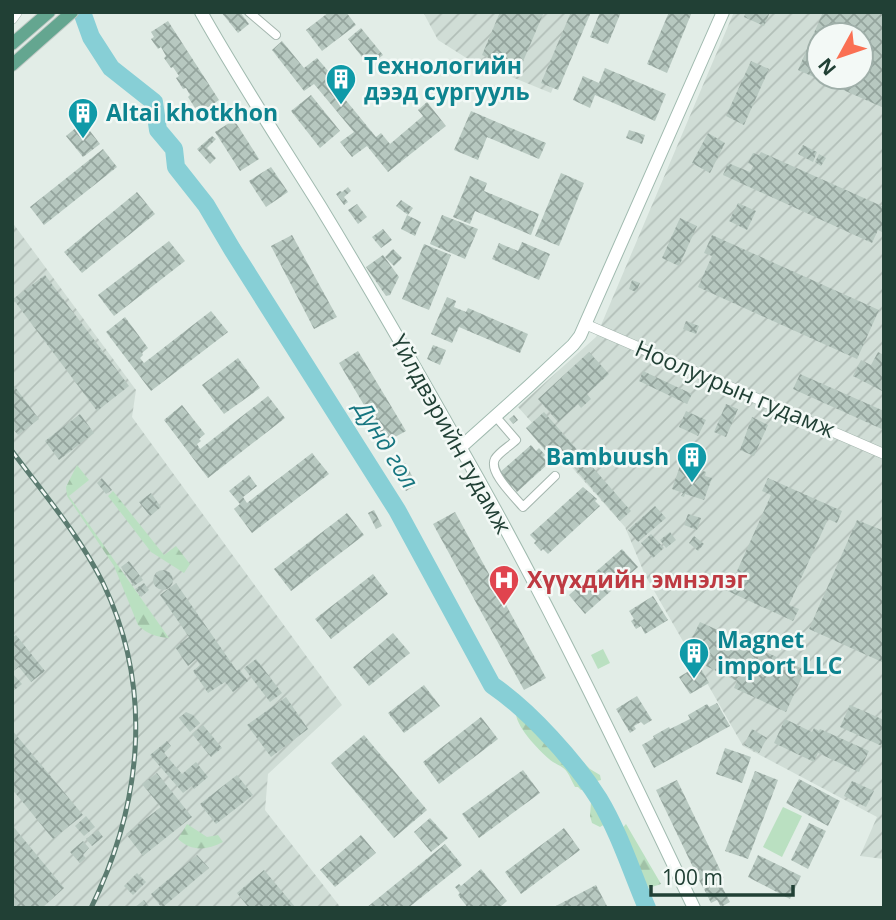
<svg xmlns="http://www.w3.org/2000/svg" width="896" height="920" viewBox="0 0 896 920" font-family="'Open Sans',sans-serif">
<style>
.industrial{fill:url(#industrial-furrows);fill-rule:evenodd}
.green{fill:#bae0c1}
.forest{fill:url(#forest-firs)}
.lines{fill:none;stroke-linecap:round;stroke-linejoin:round}
.river{stroke:#87cfd6;stroke-width:18}
.building{fill:url(#building-cross-hatch);fill-rule:evenodd}
.minor-casing{stroke:#a4b6ae;stroke-width:10}
.tertiary-casing{stroke:#a4b6ae;stroke-width:11}
.secondary-casing{stroke:#a0baaf;stroke-width:14}
.primary-casing{stroke:#c1cac6;stroke-width:14}
.minor{stroke:#fff;stroke-width:8}
.tertiary{stroke:#fff;stroke-width:10}
.secondary{stroke:#fff;stroke-width:12}
.primary{stroke:#64a690;stroke-width:12}
.rail-casing{stroke:#5b7b70;stroke-width:5}
.rail{stroke:#f3f9f6;stroke-width:2.5;stroke-dasharray:8;stroke-linecap:butt}
.labels{text-anchor:middle;stroke-width:5;stroke-linejoin:round;paint-order:stroke}
.culture-label{font-size:23px;font-weight:bold;fill:#0d838f;stroke:#f3f9f6;text-anchor:start}
.street-label{font-size:23px;fill:#214035;stroke:#f3f9f6}
.health-label{font-size:23px;font-weight:bold;fill:#be3a42;stroke:#f3f9f6;text-anchor:start}
.water-label{font-size:24px;font-style:italic;fill:#177680;stroke:#f3f9f6}
</style>
<defs>
<pattern id="industrial-furrows" width="10" height="10" patternUnits="userSpaceOnUse" patternTransform="scale(1.75)"><rect width="10" height="10" fill="#d0ddd6"/><path d="M-1 1l2-2M0 10L10 0M9 11l2-2" fill="none" stroke="#b2bfb8"/></pattern>
<pattern id="forest-firs" width="22" height="20" patternUnits="userSpaceOnUse" patternTransform="scale(1.75)"><rect width="22" height="20" fill="#bae0c1"/><path d="M5 1l3.5 6h-7zM16 11l3.5 6h-7z" fill="#a0c1a6"/></pattern>
<pattern id="building-cross-hatch" width="8" height="8" patternUnits="userSpaceOnUse" patternTransform="scale(1.75)"><rect width="8" height="8" fill="#b7c8c0"/><path d="M0 0l8 8M0 8l8-8" fill="none" stroke="#94a49d"/></pattern>
</defs>
<rect width="100%" height="100%" fill="#e2ede7"/>
<g class="industrial">
<path d="M423 12H583L551 93 468 59 438 40Z"/>
<path d="M734 12H884V859L860 856 877 817 743 746 645 575 625 527 518 407 596 337ZM819 35H861V77H819Z"/>
<path d="M12 222 136 390 132 417 342 705 268 774 265 810 341 908H12Z"/>
</g>
<g class="green">
<path d="M603 649 610 663 598 669 591 655Z"/>
<path d="M783 807 802 816 782 857 763 847Z"/>
</g>
<g class="forest">
<path d="M77 465 89 480 69 496 169 638C156 637 147 634 138 625L114 566 67 496 66 487Z"/>
<path d="M113 491 164 555 176 546 190 564 184 573 151 552 108 496Z"/>
<path d="M520 712 557 751 588 789 581 790 578 787H575C572 782 570 776 567 772 564 767 558 765 553 762 541 753 517 728 516 714Z"/>
<path d="M532 715 546 726 590 769 600 775 601 780 597 781 575 762Z"/>
<path d="M594 800C599 807 605 815 605 824L600 827 592 823 590 816 591 802Z"/>
<path d="M187 824 207 837 218 835 223 842C207 850 192 852 178 839Z"/>
<path d="M626 824 661 884 649 888 624 847 618 833Z"/>
</g>
<g class="lines">
<path class="river" d="M82 12 91 37 111 68 154 102 158 130 174 149 176 167 206 205 232 249 397 510 492 685C530 711 575 761 599 799 619 832 632 873 647 908"/>
</g>
<g class="building">
<path d="M221 12H240L249 24 238 33Z"/>
<path d="M329 12H346L356 25 322 51 306 30Z"/>
<path d="M500 12H544L519 71 482 55Z"/>
<path d="M571 12H591L558 90 541 83Z"/>
<path d="M600 12H621L608 44 590 37Z"/>
<path d="M669 12H692L667 73 647 64Z"/>
<path d="M746 12H770L764 26 744 17Z"/>
<path d="M823 12H884V108L798 70ZM819 35H861V77H819Z"/>
<path d="M168 21 219 100 201 112 197 107 195 108 188 97 190 95 186 88 183 89 176 78 179 76 173 67 171 68 164 58 166 56 161 47 158 49 151 39 154 37 151 32Z"/>
<path d="M361 28 383 55 369 66 348 39Z"/>
<path d="M282 41 304 68 317 58 329 72 326 76 376 137 381 133 390 144 423 116 418 110 427 102 446 126 388 172 367 146 352 157 340 142 354 132 314 84 304 91 272 50Z"/>
<path d="M751 61 769 69 744 125 726 116Z"/>
<path d="M605 68 666 94 655 121 595 95 590 108 573 100 583 76 599 83Z"/>
<path d="M311 95 340 131 320 148 291 111Z"/>
<path d="M471 111 546 143 539 159 487 137 478 160 454 150Z"/>
<path d="M234 120 259 159 240 171 215 132Z"/>
<path d="M83 122 100 144 83 157 66 136Z"/>
<path d="M629 130 645 135 642 144 626 138Z"/>
<path d="M708 133 725 143 710 173 692 163Z"/>
<path d="M212 136 216 139 207 148 216 158 210 164 197 149Z"/>
<path d="M803 145 817 152 813 162 798 154Z"/>
<path d="M103 149 117 167 44 225 30 207Z"/>
<path d="M761 152 884 207V233L878 230 872 243 723 175 728 163 750 172 753 166 748 163 753 153 759 155Z"/>
<path d="M819 154 826 158 821 166 815 162Z"/>
<path d="M271 167 288 192 266 207 249 181Z"/>
<path d="M561 173 584 183 559 246 535 236Z"/>
<path d="M470 176 487 183 484 191 539 214 531 235 475 211 470 224 453 217Z"/>
<path d="M348 187 351 191 344 197 348 202 344 205 336 194 340 191 342 192Z"/>
<path d="M137 192 155 214 82 273 64 252Z"/>
<path d="M401 200 413 208 408 215 396 206Z"/>
<path d="M738 203 756 211 747 230 729 221Z"/>
<path d="M357 204 367 217 358 224 348 210Z"/>
<path d="M407 215 421 222 415 236 401 229Z"/>
<path d="M442 215 478 229 465 259 430 244Z"/>
<path d="M680 218 697 226 679 266 662 258Z"/>
<path d="M383 229 392 240 381 248 372 237Z"/>
<path d="M292 235 337 317 314 329 271 246Z"/>
<path d="M712 235 879 310 857 359 698 287 712 256 704 253Z"/>
<path d="M169 241 185 261 114 316 98 295Z"/>
<path d="M522 242 550 254 539 280 492 259 499 243 518 251Z"/>
<path d="M424 244 451 255 429 310 402 299Z"/>
<path d="M393 249 402 258 394 266 385 257Z"/>
<path d="M383 255 399 277 390 295 386 296 366 267Z"/>
<path d="M45 275 129 386 97 411 13 299Z"/>
<path d="M632 280 640 283 636 292 629 289Z"/>
<path d="M447 297 456 301 454 307 466 312 468 308 528 334 520 353 459 327 452 343 431 334Z"/>
<path d="M211 311 228 332 151 391 106 332 125 317 148 348 142 353 143 355 140 358 144 363Z"/>
<path d="M686 321 699 326 696 334 683 329Z"/>
<path d="M433 345 446 350 440 365 427 359Z"/>
<path d="M358 351 406 431 386 442 339 363Z"/>
<path d="M589 352 609 374 587 394 591 399 581 408 578 404 558 422 538 399Z"/>
<path d="M878 352 884 355V392L853 376 861 360 871 365Z"/>
<path d="M238 358 260 388 224 414 202 385Z"/>
<path d="M643 371 692 394 687 404 639 381Z"/>
<path d="M800 374 884 411V430L793 389Z"/>
<path d="M12 383 39 419 18 435 12 428Z"/>
<path d="M268 396 285 418 208 478 164 420 182 405 205 434 199 439 201 441 197 444 200 449Z"/>
<path d="M726 404 738 409 726 437 714 432Z"/>
<path d="M686 411 706 420 698 436 679 427Z"/>
<path d="M544 412 631 511 620 521 558 449 550 456 526 428Z"/>
<path d="M80 414 94 433 59 460 45 441Z"/>
<path d="M514 415 518 420 513 424 509 419Z"/>
<path d="M752 417 768 425 754 456 740 450Z"/>
<path d="M531 445 536 451 539 448 545 455 543 457 549 463 517 492 512 486 509 489 502 481 505 479 499 473Z"/>
<path d="M312 453 329 474 252 533 234 509 240 504 229 491 249 475 257 486 243 497 247 503Z"/>
<path d="M405 463 417 485 406 491 394 469Z"/>
<path d="M681 463 690 466 689 469 699 472 700 470 706 472 705 476 712 478 704 500 685 494 684 497 681 496 683 493 672 489Z"/>
<path d="M102 478 112 490 106 494 97 483Z"/>
<path d="M768 478 842 511 837 523 828 519 789 605 799 609 793 621 719 587 724 576 733 580 771 495 762 491Z"/>
<path d="M583 487 597 499 595 501 600 506 548 554 543 549 541 551 534 543 536 541 530 535Z"/>
<path d="M151 493 161 507 150 516 139 502Z"/>
<path d="M655 506 666 518 638 542 628 530Z"/>
<path d="M374 510 382 526 376 529 368 513Z"/>
<path d="M455 512 546 678 524 690 433 524Z"/>
<path d="M347 513 364 535 291 591 274 569Z"/>
<path d="M688 514 701 518 697 530 684 525Z"/>
<path d="M857 520 884 531V657L882 662 809 629Z"/>
<path d="M670 532 676 540 666 548 660 540Z"/>
<path d="M651 534 664 548 653 558 641 543Z"/>
<path d="M694 536 704 544 698 551 689 543Z"/>
<path d="M622 549 638 567 585 614 569 595Z"/>
<path d="M129 561 143 580 134 586 121 567Z"/>
<circle cx="163" cy="580" r="10"/>
<path d="M373 574 388 594 331 639 315 619Z"/>
<path d="M687 577 695 580 691 589 684 585Z"/>
<path d="M144 583 149 590 141 597 135 589Z"/>
<path d="M176 583 237 671 239 669 248 681 233 692 225 682 208 693 193 671 200 665 196 659 188 666 175 647 189 637 160 595Z"/>
<path d="M653 596 668 620 645 634 641 626 636 629 631 621 634 619 629 611Z"/>
<path d="M700 622 805 670 786 712 734 688 737 681 706 666 711 654 689 644Z"/>
<path d="M393 633 410 653 369 686 353 667Z"/>
<path d="M16 635 45 671 31 682 19 667 12 672V638Z"/>
<path d="M256 659 282 693 270 702 244 668Z"/>
<path d="M699 665 709 683 690 694 679 677Z"/>
<path d="M12 673 22 684 12 692Z"/>
<path d="M424 685 440 706 404 733 388 713Z"/>
<path d="M637 696 652 720 644 725 641 722 634 726 636 729 630 733 616 709Z"/>
<path d="M286 697 308 729 271 757 247 725Z"/>
<path d="M717 703 730 726 654 768 642 745 654 738 653 736 669 727 670 729 690 719 688 715 707 704 709 707Z"/>
<path d="M850 705 884 720V747L840 727Z"/>
<path d="M186 712 193 715 200 723 190 732 179 718Z"/>
<path d="M481 717 498 739 439 784 423 762Z"/>
<path d="M785 719 812 732 814 728 819 731 820 729 869 751 859 772 818 753 814 762 774 743Z"/>
<path d="M203 725 222 748 211 757 192 734Z"/>
<path d="M752 729 767 738 759 753 744 745Z"/>
<path d="M12 730 83 815 53 839 12 789Z"/>
<path d="M364 735 427 810 394 838 331 763Z"/>
<path d="M167 741 171 746 164 753 182 774 196 762 208 777 194 789 192 786 183 793 150 755Z"/>
<path d="M725 748 751 757 742 783 716 774Z"/>
<path d="M523 770 540 793 479 838 462 814Z"/>
<path d="M755 771 778 780 748 859 725 851Z"/>
<path d="M157 773 192 817 143 856 126 834 161 807 142 784Z"/>
<path d="M237 775 253 795 216 824 200 804Z"/>
<path d="M799 779 840 801 828 826 786 803Z"/>
<path d="M677 780 724 878 703 888 656 790Z"/>
<path d="M852 781 874 791 866 807 844 796Z"/>
<path d="M86 816 95 827 84 836 75 826Z"/>
<path d="M430 818 448 838 431 852 414 832Z"/>
<path d="M809 823 826 831 808 869 791 860Z"/>
<path d="M12 825 64 888 42 908H12Z"/>
<path d="M564 828 580 850 521 894 505 872Z"/>
<path d="M98 830 103 837 92 846 86 839Z"/>
<path d="M361 835 376 853 335 887 320 870Z"/>
<path d="M83 841 89 848 83 855 86 858 80 863 70 852Z"/>
<path d="M445 844 462 865 408 908H389L383 902 387 908H366Z"/>
<path d="M197 855 209 868 162 908 151 894Z"/>
<path d="M758 855 801 876 790 899 748 877Z"/>
<path d="M481 869 507 901 499 908H468L458 895 460 893 455 887 459 884 461 886Z"/>
<path d="M264 870 296 908H249L237 893Z"/>
<path d="M137 873 146 882 133 895 124 886Z"/>
<path d="M719 881 730 902 721 907 717 900 711 903 704 889Z"/>
<path d="M596 885 608 908H552Z"/>
<path d="M144 900 150 908H134Z"/>
</g>
<g class="lines">
<g class="minor-casing">
<g id="minor">
<path d="M249 12 276 35"/>
<path d="M496 417 516 440C510 446 499 452 495 459 488 472 515 497 523 507L555 476"/>
</g>
</g>
<g class="tertiary-casing">
<g id="tertiary">
<path d="M12 19 17 12"/>
<path d="M585 324 884 454"/>
</g>
</g>
<g class="secondary-casing">
<g id="secondary">
<path d="M201 12C238 78 280 142 320 206 368 285 414 365 459 445 545 595 620 752 694 908"/>
<path d="M461 447 529 386 573 345 580 336 723 12"/>
</g>
</g>
<g class="primary-casing">
<g id="primary">
<path d="M12 44 49 12"/>
<path d="M12 65 72 12"/>
</g>
</g>
<use href="#minor" class="minor"/>
<use href="#tertiary" class="tertiary"/>
<use href="#secondary" class="secondary"/>
<use href="#primary" class="primary"/>
<g class="rail-casing">
<path id="rail" d="M12 451C44 494 79 535 103 583 154 689 142 804 91 908"/>
</g>
<use href="#rail" class="rail"/>
</g>
<defs>
<g id="building-pin" transform="scale(1.575)"><path d="M0 17L-7.5 6A9.5 9.5 0 1 1 7.5 6Z" fill="#0f9aa8" stroke="#f3f9f6"/><path d="M-4-6H4V6H1V3H-1V6H-4ZM-2.5-4.3h1.7v1.8h-1.7ZM.8-4.3h1.7v1.8H.8ZM-2.5-1h1.7V.8h-1.7ZM.8-1h1.7V.8H.8Z" fill="#fff"/></g>
<g id="hospital-pin" transform="scale(1.575)"><path d="M0 17L-7.5 6A9.5 9.5 0 1 1 7.5 6Z" fill="#e0444e" stroke="#f3f9f6"/><path d="M-5-5h3v3.5h4V-5h3V5h-3V1.5h-4V5h-3Z" fill="#fff"/></g>
</defs>
<g fill-rule="evenodd">
<use href="#building-pin" x="341" y="79"/>
<use href="#building-pin" x="83" y="113"/>
<use href="#building-pin" x="692" y="457"/>
<use href="#hospital-pin" x="504" y="580"/>
<use href="#building-pin" x="694" y="653"/>
</g>
<g class="labels">
<g class="culture-label">
<text x="364" y="74">Технологийн<tspan x="364" dy="26">дээд сургууль</tspan></text>
<text x="106" y="121">Altai khotkhon</text>
<text x="669" y="465" text-anchor="end">Bambuush</text>
<text x="717" y="648">Magnet<tspan x="717" dy="26">import LLC</tspan></text>
</g>
<g class="street-label">
<text transform="translate(735 389) rotate(23)" y="8">Ноолуурын гудамж</text>
<text transform="translate(451 434) rotate(61)" y="8">Yйлдвэрийн гудамж</text>
</g>
<g class="health-label">
<text x="527" y="588">Хүүхдийн эмнэлэг</text>
</g>
<g class="water-label">
<text transform="translate(386 445) rotate(58)" y="8">Дунд гол</text>
</g>
</g>
<rect width="896" height="920" fill="none" stroke="#214035" stroke-width="28"/>
<g transform="translate(840 56) rotate(230)"><circle r="33" fill="#f3f9f6" stroke="#9fafa9" stroke-width="2"/>
<path d="M0-5L12 26L0 18L-12 26Z" fill="#fa7053"/>
<text y="-10" font-size="19" font-weight="bold" text-anchor="middle" fill="#214035">N</text>
</g>
<path d="M651 885v10h142v-10" fill="none" stroke="#214035" stroke-width="3.5"/>
<text x="662" y="885" font-size="21" fill="#214035" stroke="#f3f9f6" stroke-width="5" paint-order="stroke">100 m</text>
</svg>
